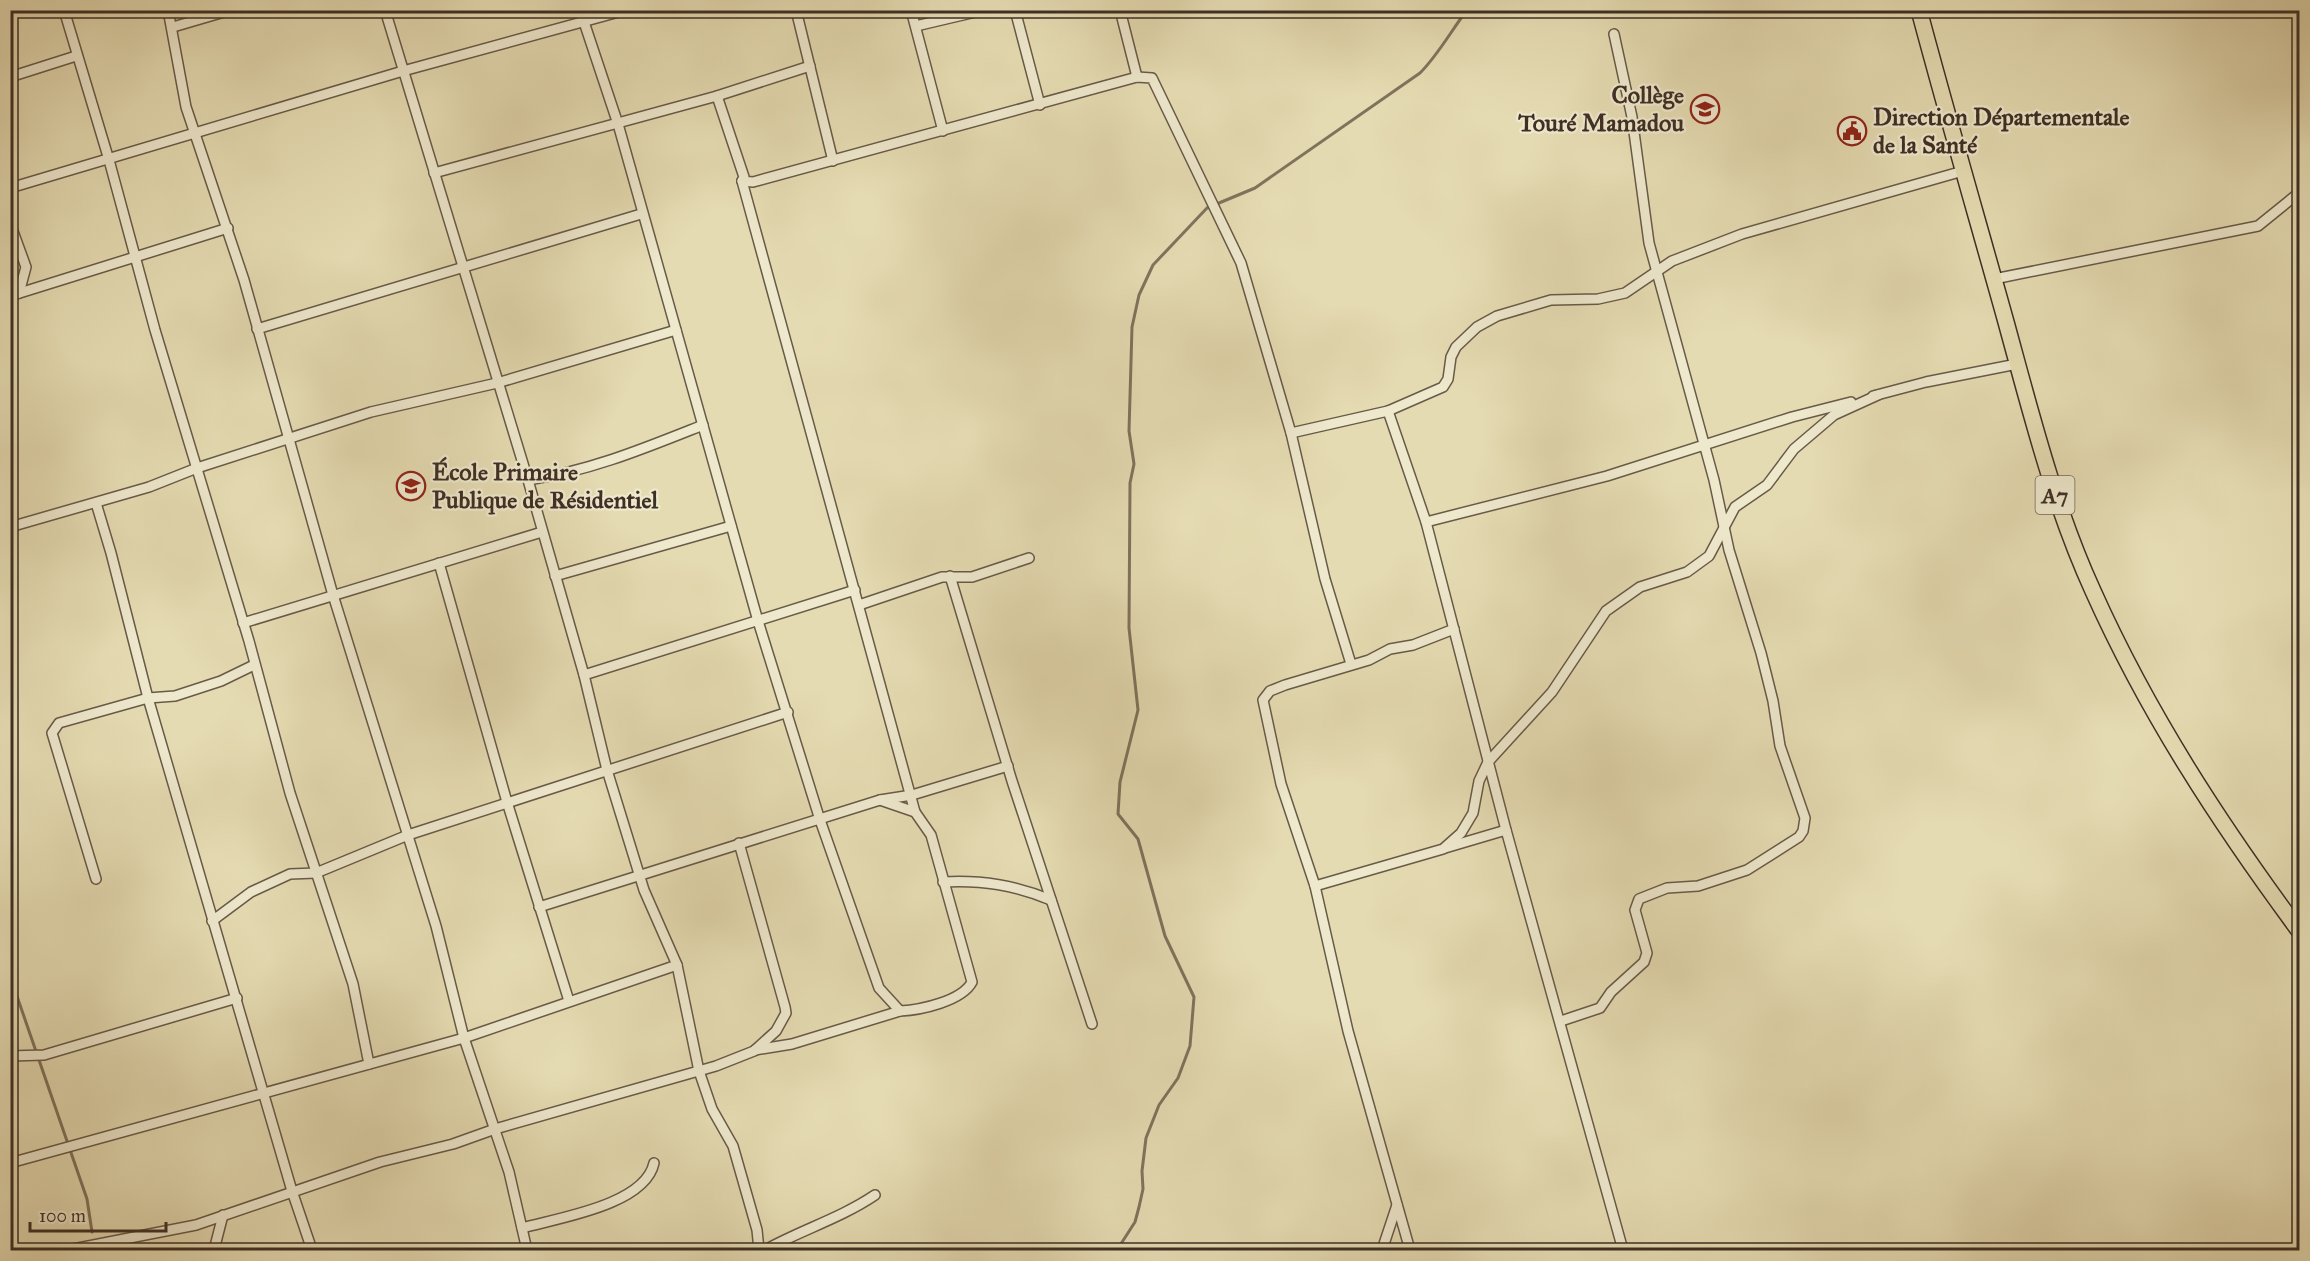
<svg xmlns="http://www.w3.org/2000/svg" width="2310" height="1261" viewBox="0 0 2310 1261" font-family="'IM FELL Great Primer',serif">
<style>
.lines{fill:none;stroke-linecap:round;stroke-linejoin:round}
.stream{stroke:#80735d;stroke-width:3}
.minor-casing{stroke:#685a48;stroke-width:12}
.trunk-casing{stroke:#3e2f25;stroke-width:18}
.minor{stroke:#eee8cd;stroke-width:9}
.trunk{stroke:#e5dbb2;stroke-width:15}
.labels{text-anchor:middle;stroke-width:4.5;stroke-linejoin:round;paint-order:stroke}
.shield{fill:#eee8cd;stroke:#736657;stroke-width:1.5}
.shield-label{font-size:22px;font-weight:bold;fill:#3e2f25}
.poi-label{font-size:24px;font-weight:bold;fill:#3e2f25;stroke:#eee8cd;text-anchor:start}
</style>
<rect width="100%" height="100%" fill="#e5dbb2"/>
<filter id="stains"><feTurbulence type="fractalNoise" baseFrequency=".00333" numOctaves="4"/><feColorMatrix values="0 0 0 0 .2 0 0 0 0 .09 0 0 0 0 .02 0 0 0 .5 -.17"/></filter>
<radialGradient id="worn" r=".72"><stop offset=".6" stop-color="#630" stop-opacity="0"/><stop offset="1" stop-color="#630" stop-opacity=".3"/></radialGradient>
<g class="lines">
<g class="stream">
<path d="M10 976 87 1199 92 1232"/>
<path d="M1117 1250 1135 1222 1139 1207 1143 1189 1142 1171 1146 1138 1159 1105 1178 1078 1190 1046 1194 997 1165 936 1138 839 1118 814 1120 782 1138 710 1129 628 1130 483 1134 464 1129 431 1132 327 1139 295 1153 265 1207 208 1255 188 1420 73C1438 55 1451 31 1467 10"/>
</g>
<g class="minor-casing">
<g id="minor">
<path d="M64 10 109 160 155 330 249 641 290 793 353 984 369 1064"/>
<path d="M168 10 186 107 244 280 333 595 436 926 464 1038 509 1172 527 1250"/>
<path d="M385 10 528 480 584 675 607 770 644 890 677 965 699 1071 712 1109 733 1146 757 1230 759 1250"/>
<path d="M580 10 618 124 758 621 820 820 879 988 900 1011C921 1010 962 1001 972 982L931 835 915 812 880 800"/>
<path d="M796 10 833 161"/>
<path d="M911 10 943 131"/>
<path d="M1015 10 1040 105"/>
<path d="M1120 10 1137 77"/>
<path d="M916 26 984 10"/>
<path d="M173 27 231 10"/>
<path d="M10 77 76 56"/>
<path d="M717 96 744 177 742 181 753 182 1137 77 1152 78 1241 263 1291 433 1325 579 1351 664"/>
<path d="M434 173 717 96 810 66"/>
<path d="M742 181 915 812"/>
<path d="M10 188 403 71 626 10"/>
<path d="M10 223 26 267 19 293"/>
<path d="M1994 279 2258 226 2300 192"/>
<path d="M10 296 228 228"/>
<path d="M257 329 641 214"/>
<path d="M1873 396 1926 382 2017 364"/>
<path d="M1388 411 1443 387 1448 379 1451 357 1456 347 1477 327 1497 316 1551 300 1598 299 1625 293 1672 261 1742 234 1963 171"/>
<path d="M1291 433 1388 411 1426 522 1506 830 1623 1250"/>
<path d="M528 480C590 471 645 448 703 425"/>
<path d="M96 503 111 553 148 698 292 1191 312 1250"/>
<path d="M1426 522 1607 476 1792 417 1851 402"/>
<path d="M10 527 149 487 197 468 371 412 497 383 676 330"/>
<path d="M439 563 507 802 569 1001"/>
<path d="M555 576 731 526"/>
<path d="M950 576 1012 781 1092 1024"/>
<path d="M859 605 942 577H972L1029 558"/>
<path d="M243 623 542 532"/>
<path d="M584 675 855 590"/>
<path d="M1445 848 1506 830"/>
<path d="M96 879 52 733 59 723 148 698 175 696 221 681 254 665"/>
<path d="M943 882C982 880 1015 885 1051 900"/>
<path d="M1315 886 1443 849 1461 833 1473 813 1479 781 1488 762 1552 692 1606 611 1640 587 1687 572 1709 556 1735 507 1767 485 1794 449 1834 415 1878 395"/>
<path d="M539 907 880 800 912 795 1008 766"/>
<path d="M212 921 251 892 290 874 316 873 408 835 788 712"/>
<path d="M1561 1021 1600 1008 1611 992 1644 962 1647 953 1635 910 1639 899 1667 888 1698 886 1747 870 1799 837 1803 831 1805 818 1780 746 1773 701 1761 653 1729 550 1714 480 1649 243 1632 117 1614 34"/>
<path d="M755 1050 792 1044 900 1011"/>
<path d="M10 1056 44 1055 237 998"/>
<path d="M10 1163 464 1038 677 965"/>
<path d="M522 1228C558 1218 645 1205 654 1163"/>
<path d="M68 1250 196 1225 380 1162 453 1144 495 1129 716 1066 754 1051 776 1031 786 1013 785 1007 739 843"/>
<path d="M214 1250 223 1215"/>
<path d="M765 1250C801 1230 841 1218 875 1195"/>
<path d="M1382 1250 1397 1205"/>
<path d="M1410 1250 1348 1031 1315 886 1281 784 1263 700 1270 691 1285 685 1369 660 1390 649 1413 645 1454 629"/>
</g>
</g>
<g class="trunk-casing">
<path id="trunk" d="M1919 10C1947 115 1977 218 2006 322 2031 413 2054 506 2093 591 2148 714 2220 824 2300 932"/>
</g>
<use href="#minor" class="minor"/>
<use href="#trunk" class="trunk"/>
</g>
<defs>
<g id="school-ring" transform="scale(1.5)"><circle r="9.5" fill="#eee8cd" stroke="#8f2418" stroke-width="1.5"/><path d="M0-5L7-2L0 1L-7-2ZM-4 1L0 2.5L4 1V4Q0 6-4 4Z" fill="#8f2418"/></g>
<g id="civic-ring" transform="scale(1.5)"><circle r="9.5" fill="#eee8cd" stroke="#8f2418" stroke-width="1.5"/><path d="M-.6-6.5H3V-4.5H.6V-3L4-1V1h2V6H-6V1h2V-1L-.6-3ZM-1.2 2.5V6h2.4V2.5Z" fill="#8f2418"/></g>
</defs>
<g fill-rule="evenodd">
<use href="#school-ring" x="1705" y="109"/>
<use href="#civic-ring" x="1852" y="131"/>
<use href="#school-ring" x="411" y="486"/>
</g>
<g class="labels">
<rect class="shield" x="2035.5" y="476" width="39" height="38" rx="4.5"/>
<g class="shield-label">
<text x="2055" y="503">A7</text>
</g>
<g class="poi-label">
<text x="1684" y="103" text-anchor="end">Collège<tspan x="1684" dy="28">Touré Mamadou</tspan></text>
<text x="1873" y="125">Direction Départementale<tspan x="1873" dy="28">de la Santé</tspan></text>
<text x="432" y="480">École Primaire<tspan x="432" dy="28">Publique de Résidentiel</tspan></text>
</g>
</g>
<rect width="2310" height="1261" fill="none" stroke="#e5dbb2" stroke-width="36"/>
<rect x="12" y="12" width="2286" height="1237" fill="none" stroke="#3e2f25" stroke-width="3"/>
<rect x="18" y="18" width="2274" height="1225" fill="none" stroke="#3e2f25" stroke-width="1.5"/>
<path d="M30 1222v9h136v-9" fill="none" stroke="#3e2f25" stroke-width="3"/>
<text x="39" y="1222" font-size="18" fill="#3e2f25" stroke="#eee8cd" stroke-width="4.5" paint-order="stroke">100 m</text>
<rect width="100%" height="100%" filter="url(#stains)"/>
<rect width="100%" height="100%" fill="url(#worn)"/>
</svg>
